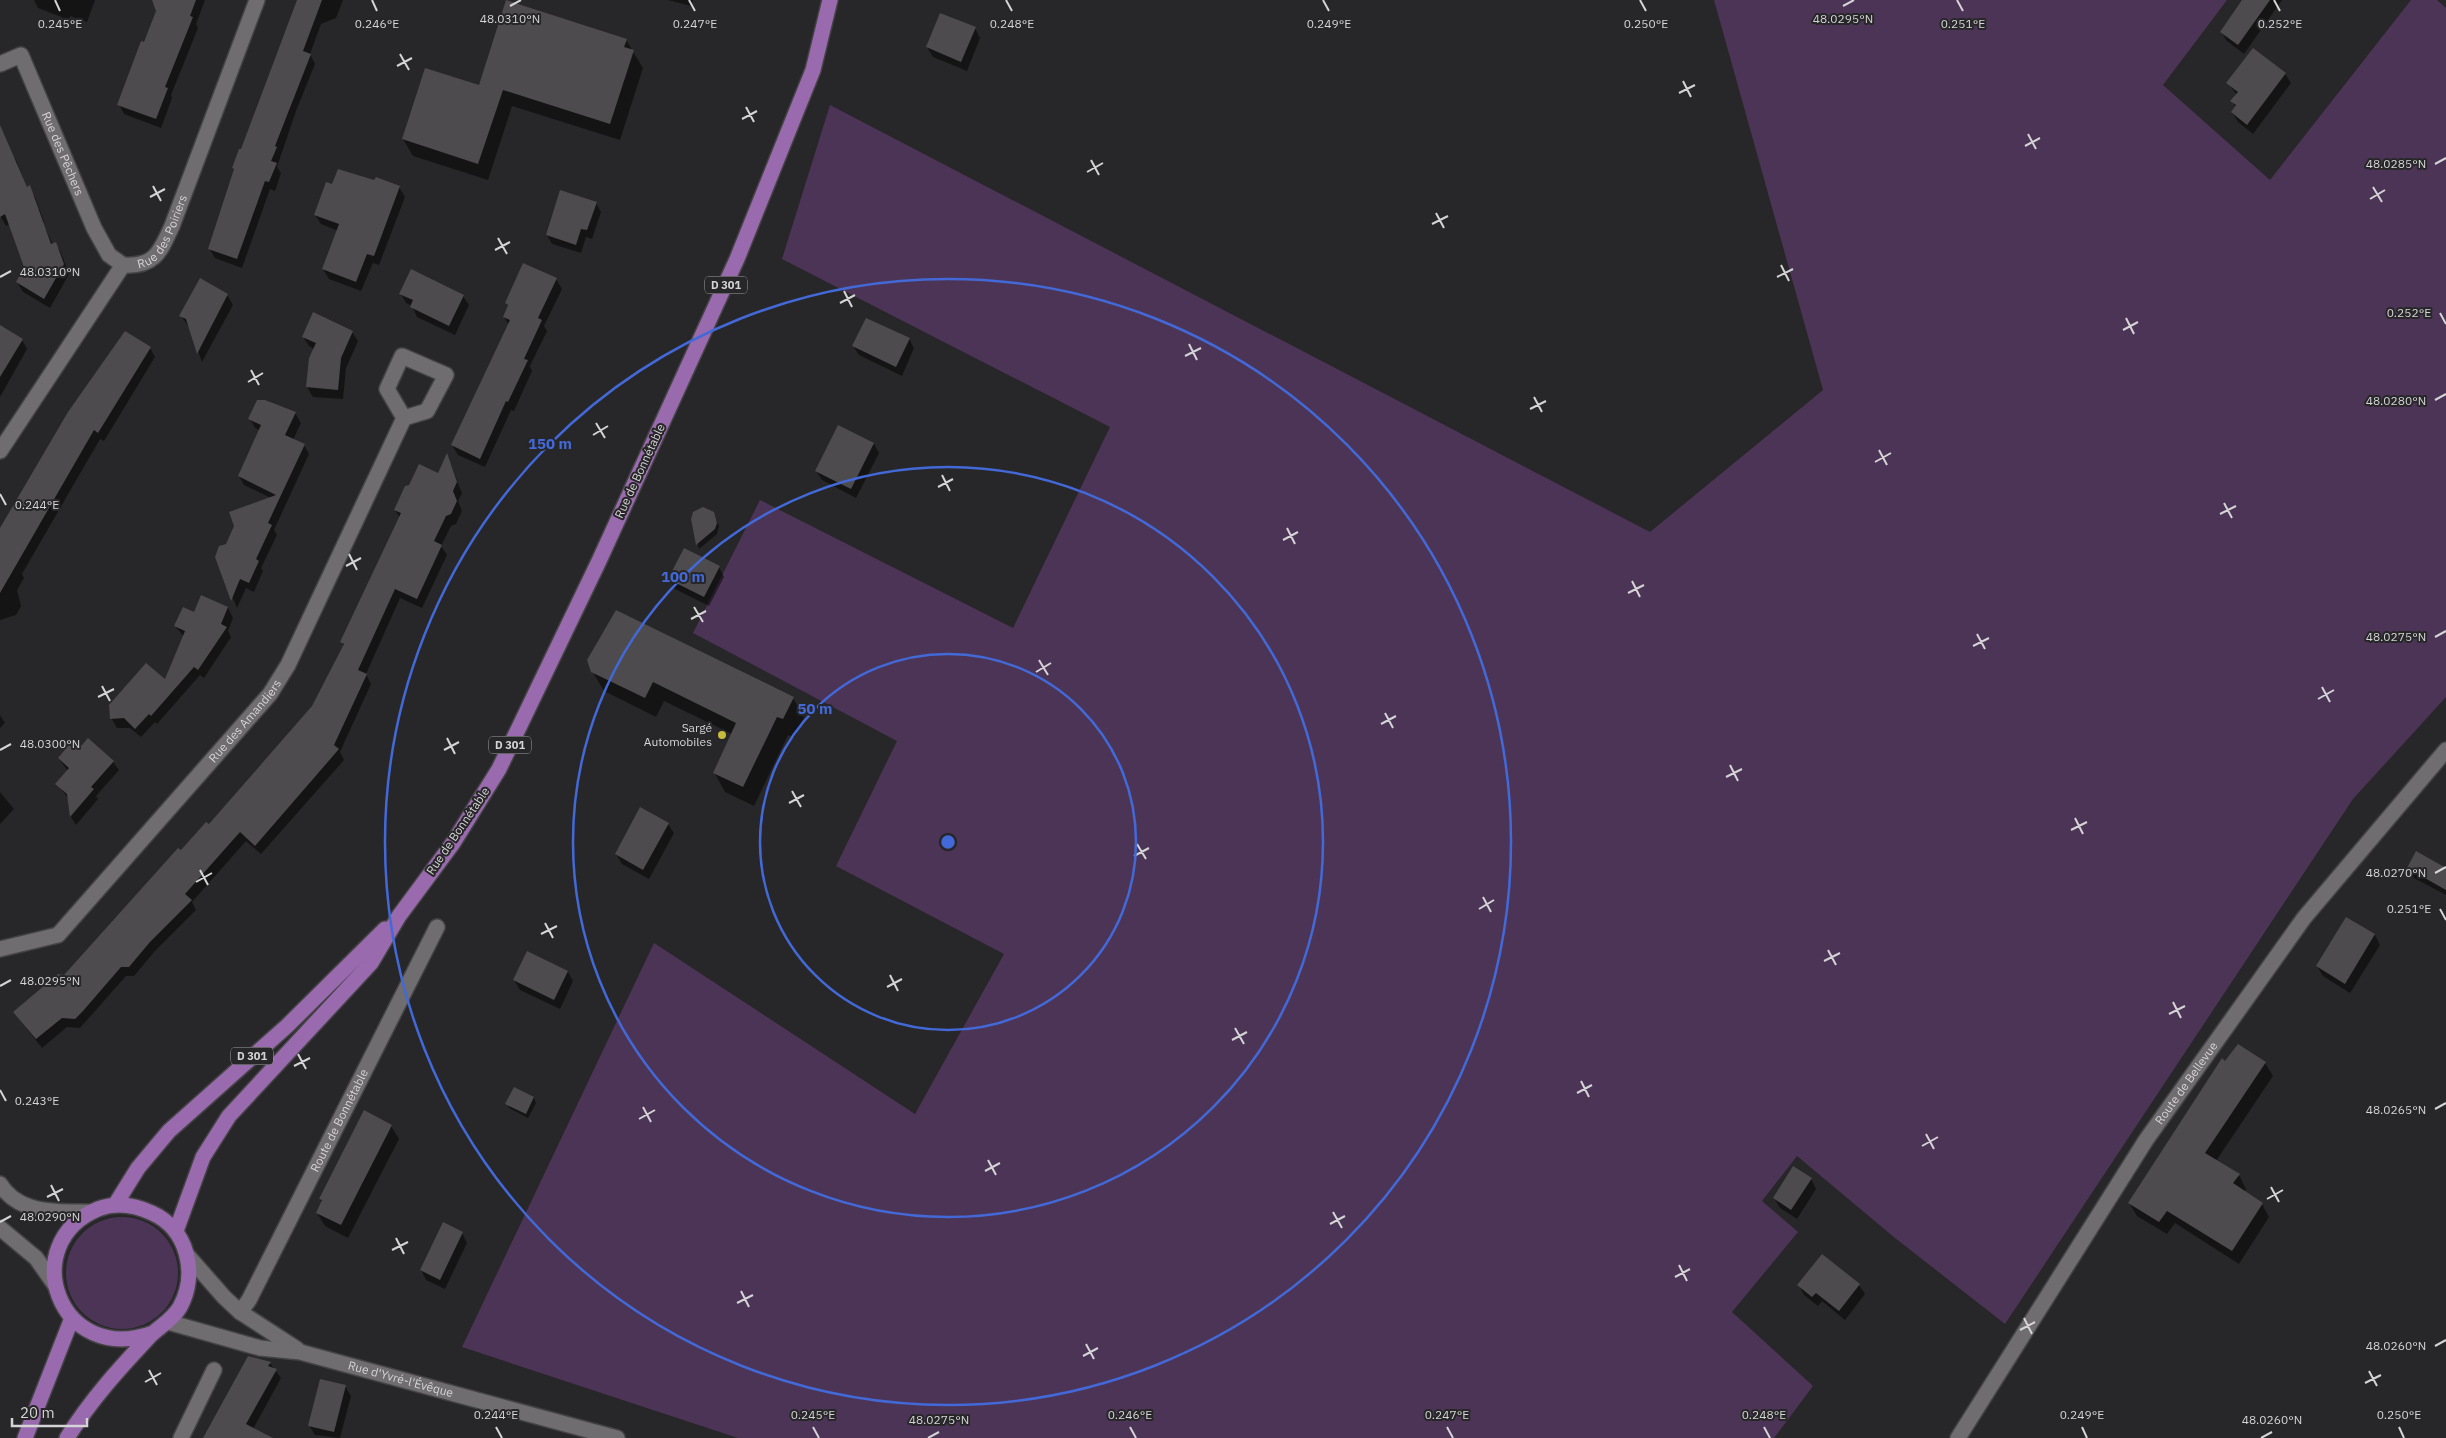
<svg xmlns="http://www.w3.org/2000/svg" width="2446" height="1438" viewBox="0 0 2446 1438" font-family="'IBM Plex Sans',sans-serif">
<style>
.green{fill:#4c3456}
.shadow{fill:#0007}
.building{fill:#4d4b4e}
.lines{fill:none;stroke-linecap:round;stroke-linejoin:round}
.minor-casing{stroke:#434244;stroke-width:18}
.tertiary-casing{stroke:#434244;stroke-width:18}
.primary-casing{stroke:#434244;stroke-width:18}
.minor{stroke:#6f6d6f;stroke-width:15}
.tertiary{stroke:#6f6d6f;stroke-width:15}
.primary{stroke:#9a6aae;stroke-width:15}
.ticks{fill:none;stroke:#d4d3d5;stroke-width:2}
.ring{fill:none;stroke:#4269d7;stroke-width:2.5}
.poi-dot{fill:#c5bc3d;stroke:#272628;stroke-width:2}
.labels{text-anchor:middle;stroke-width:4;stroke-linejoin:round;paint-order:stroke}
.shield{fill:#272628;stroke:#a09fa1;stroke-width:1}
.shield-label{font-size:11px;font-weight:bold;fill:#d4d3d5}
.street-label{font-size:12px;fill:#d4d3d5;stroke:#272628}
.poi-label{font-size:12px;fill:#d4d3d5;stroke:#272628;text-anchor:end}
.ticks-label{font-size:12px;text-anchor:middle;fill:#d4d3d5;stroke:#272628;stroke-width:4;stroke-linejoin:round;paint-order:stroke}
.centre{fill:#4269d7;stroke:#272628;stroke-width:2.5}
.ring-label{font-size:15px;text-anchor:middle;font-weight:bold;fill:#4269d7;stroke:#272628;stroke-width:4;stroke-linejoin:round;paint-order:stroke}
</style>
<rect width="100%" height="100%" fill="#272628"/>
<g class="green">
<path d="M1714 0H2227L2163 85 2270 180 2411 0H2437L2446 8V697L2353 799 2005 1324 1895 1238 1797 1156 1762 1201 1798 1232 1732 1312 1813 1386 1774 1438H738L462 1347 654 943 915 1114 1004 954 836 866 897 741 693 633 760 500 1013 628 1110 427 782 259 830 105 1650 532 1823 390Z"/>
<circle cx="122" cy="1273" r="56"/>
</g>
<g class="shadow">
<path d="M34 0H95L87 22 70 16 69 20 38 8Z"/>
<path d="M158 0H205L196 24 198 28 171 95 172 98 161 128 124 114 119 104 158 11Z"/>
<path d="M298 0H343L336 18 321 24 310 54 315 64 296 111 277 167 281 173 275 191 270 189 242 268 215 258 209 248 235 171 233 168 242 151Z"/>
<path d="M668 0H693L691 6Z"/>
<path d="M2244 0H2282L2244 54 2227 41 2221 32Z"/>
<path d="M975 28 980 38 967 71 933 57 927 47Z"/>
<path d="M626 40 643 68 620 140 512 106 488 180 413 156 403 139 479 87Z"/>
<path d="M2285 74 2291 83 2253 134 2238 122 2232 112 2236 108 2232 101 2237 95 2228 83Z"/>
<path d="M0 138 16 160 27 188 29 187 35 197 44 222 20 249 10 224 6 226 0 215Z"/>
<path d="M399 187 405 197 379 265 373 263 361 291 329 279 323 269 338 231 321 224 315 215Z"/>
<path d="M596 203 601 212 592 239 586 237 581 253 552 244 547 235Z"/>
<path d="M46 230 53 245 56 244 61 253 69 274 50 308 23 292 17 282Z"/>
<path d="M556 279 562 289 544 326 547 331 530 366 532 371 514 411 511 410 485 467 458 455 452 445 509 325 504 317 508 307 506 303Z"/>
<path d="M401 294 463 296 469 305 455 335 417 317 412 306 406 303Z"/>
<path d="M227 295 233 305 202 362 189 327 181 316Z"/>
<path d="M0 326 22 340 27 349 0 397Z"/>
<path d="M352 332 358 341 346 368 343 399 313 397 307 387 314 349 309 346 303 337Z"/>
<path d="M909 339 914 348 902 376 859 355 853 346Z"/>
<path d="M150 348 155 357 104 441 100 439 22 574 24 578 17 590 21 606 16 615 0 620V532Z"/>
<path d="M295 413 301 423 293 440 304 445 309 454 274 530 277 535 261 568 263 571 254 592 246 588 237 608 216 557 271 498 244 485 239 476 260 430 255 428 250 419Z"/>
<path d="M838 426 874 444 879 453 856 498 822 480 816 471Z"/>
<path d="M447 456 462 493 458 501 462 511 456 524 451 526 441 546 447 555 422 608 400 598 366 674 371 684 340 752 344 760 261 854 246 841 192 902 196 910 155 951 134 976H126L80 1028 67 1027 42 1048 14 1012 65 976 209 826 313 706 344 647 342 642 400 518 395 510 439 475Z"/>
<path d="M694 513H713L719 526 717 534 699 549 692 523Z"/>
<path d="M719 567 724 577 709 606 675 589 669 579Z"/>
<path d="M202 597 228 608 233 618 228 631 231 637 204 678 200 675 157 724 155 722 141 737 130 728H117L111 718 165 681 184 637 175 626 195 613Z"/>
<path d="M592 671 793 698 804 717 794 738 788 735 754 806 725 792 714 772 732 734 664 701 656 717 604 691Z"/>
<path d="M0 715 5 723 0 728Z"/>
<path d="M59 759 113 762 119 770 96 796 98 799 76 825 71 817 69 799 57 784 68 771Z"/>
<path d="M0 792 14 809 0 824Z"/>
<path d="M668 824 674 833 649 879 622 864 616 854Z"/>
<path d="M2408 868 2446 869V895L2414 878Z"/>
<path d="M2347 918 2375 935 2380 945 2350 993 2323 976 2317 966Z"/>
<path d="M568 972 573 981 560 1009 520 990 514 980Z"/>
<path d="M2226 1062 2265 1063 2273 1076 2216 1161 2239 1175 2246 1189 2244 1192 2262 1204 2269 1217 2239 1264 2175 1223 2167 1234 2137 1216 2129 1203Z"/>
<path d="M514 1089 534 1098 536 1103 528 1118 509 1108 507 1104Z"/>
<path d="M391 1126 399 1139 348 1238 325 1226 317 1213 322 1202 320 1199Z"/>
<path d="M1811 1179 1816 1189 1797 1219 1780 1208 1774 1198Z"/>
<path d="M462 1233 467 1243 445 1289 426 1280 421 1270Z"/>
<path d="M1799 1285H1859L1865 1294 1845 1320 1822 1301 1818 1306 1804 1295Z"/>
<path d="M270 1363 281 1378 252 1431 254 1438H204Z"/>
<path d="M345 1386 351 1396 340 1438 315 1435 309 1425Z"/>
</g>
<g class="building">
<path d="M152 0H196L190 16 193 17 165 87 168 88 156 119 117 105 141 41 144 42 156 11Z"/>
<path d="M297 0H322L303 51 311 54 275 146 277 147 271 161 277 163 269 182 265 181 237 259 208 249 234 169 232 168 239 149H241Z"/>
<path d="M506 0 627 39 624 47 634 50 610 124 503 90 478 164 402 139 425 68 479 85Z"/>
<path d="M2242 0H2270L2238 45 2220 32Z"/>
<path d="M940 13 976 27 961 62 926 47Z"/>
<path d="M2253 48 2286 73 2247 125 2231 112 2236 105 2230 101 2238 92 2226 83Z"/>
<path d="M0 125 27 187 30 185 51 244 56 242 64 264 44 299 16 282 24 267 5 214 0 217Z"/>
<path d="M338 169 374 180 376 177 400 186 374 256 367 254 356 282 322 269 339 224 314 215 326 182 332 184Z"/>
<path d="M560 190 597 202 587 230 581 229 576 245 546 235Z"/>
<path d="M523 263 557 278 538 318 542 320 524 359 528 360 508 402 506 401 480 459 451 445 510 320 503 317 508 305 505 303Z"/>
<path d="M411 269 464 295 449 326 410 307 413 300 399 294Z"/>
<path d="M200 278 228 294 197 354 186 319 179 316Z"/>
<path d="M313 312 353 331 341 358 338 390 306 387 309 358 316 343 302 337Z"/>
<path d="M866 318 910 338 896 367 852 346Z"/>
<path d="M0 325 23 339 0 377Z"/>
<path d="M125 331 151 347 98 433 94 430 0 593V528L68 412Z"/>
<path d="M257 400H265L296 412 285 435 305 444 268 523 272 525 256 559 259 561 249 583 240 579 231 601 215 557 219 546 226 544 234 526 229 512 276 495 238 476 261 425 248 419Z"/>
<path d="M838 425 874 443 851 489 815 471Z"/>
<path d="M447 453 457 482 453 491 457 501 451 514 446 516 434 541 442 545 417 599 395 589 358 670 367 674 334 745 339 749 255 846 240 832 185 894 192 900 150 942 129 967H121L83 1011 75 1019 62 1018 36 1039 13 1012 58 974 64 975 178 848 181 850 206 822 209 824 312 706 344 644 340 642 401 513 394 510 405 486 409 485 419 464 438 473Z"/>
<path d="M703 507 714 512 717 523 715 529 696 545 691 519 693 512Z"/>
<path d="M684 548 720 566 704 597 668 579Z"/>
<path d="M201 595 228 607 221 624 227 627 198 670 194 667 151 716 149 714 135 729 124 718 110 719 109 705 146 663 165 679 185 631 174 626 183 607 194 612Z"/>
<path d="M616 610 794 697 783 719 777 717 743 787 713 773 736 723 653 682 645 698 591 672 587 660Z"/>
<path d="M88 738 114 761 91 787 94 789 70 817 67 794 55 784 69 768 58 758 68 746 82 745Z"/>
<path d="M640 807 669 823 643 870 615 854Z"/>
<path d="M2416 851 2446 868V890L2407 868Z"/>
<path d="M2346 917 2375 934 2345 984 2316 966Z"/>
<path d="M527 951 568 971 554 1000 513 980Z"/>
<path d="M2238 1044 2266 1062 2205 1153 2240 1174 2233 1183 2263 1203 2232 1251 2167 1211 2159 1222 2128 1203 2222 1058 2225 1061Z"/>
<path d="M514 1087 534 1097 526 1114 505 1104Z"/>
<path d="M364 1110 392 1125 341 1225 316 1213 322 1200 319 1199Z"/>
<path d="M1793 1166 1812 1178 1791 1210 1773 1198Z"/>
<path d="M443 1222 463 1232 440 1280 420 1270Z"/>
<path d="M1822 1254 1860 1284 1839 1311 1816 1293 1812 1297 1797 1285Z"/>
<path d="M248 1356 271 1362 268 1366 277 1369 246 1424 273 1438H203Z"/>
<path d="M320 1379 346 1385 334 1432 308 1426Z"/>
</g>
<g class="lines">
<g class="minor-casing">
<g id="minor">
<path id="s1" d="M0 64 21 55 94 228 109 255 123 265"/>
<path id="s2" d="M0 451 123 265C155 267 160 252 172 226L257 0"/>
<path id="s3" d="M0 949 58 935 270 694 288 665 404 418 427 411 446 375 402 356 387 389 404 418"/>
<path id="s4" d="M240 1312 249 1300 437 927"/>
<path d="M181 1438 214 1370"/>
</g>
</g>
<g class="tertiary-casing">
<g id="tertiary">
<path d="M0 1184C19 1215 59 1212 91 1212"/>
<path d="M0 1228 36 1258 55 1285"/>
<path d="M188 1256 224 1297 240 1312 297 1349"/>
<path id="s5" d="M168 1322 260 1348 300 1352 617 1438"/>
<path id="s6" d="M1958 1438 2146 1140 2304 918 2446 750"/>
</g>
</g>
<g class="primary-casing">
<g id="primary">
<path d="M115 1205 138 1168 169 1131 287 1026 385 929"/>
<path d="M176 1231 203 1157 229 1116 371 963 399 916 453 843 499 769 599 561 737 259 813 70 830 0"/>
<path d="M25 1438 72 1318"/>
<path d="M67 1438C90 1401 118 1370 148 1338 158 1327 172 1321 180 1307 198 1274 188 1229 152 1213 135 1205 116 1202 98 1209 16 1243 58 1367 153 1333"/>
</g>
</g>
<use href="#minor" class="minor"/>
<use href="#tertiary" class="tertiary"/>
<use href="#primary" class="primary"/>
</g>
<path class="ticks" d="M55 0 60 11M372 0 377 11M689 0 695 11M1006 0 1012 11M1323 0 1329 11M1640 0 1646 11M1957 0 1963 11M2274 0 2280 11M510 6 521 0M1843 6 1854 0M400 54 409 70M397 66 412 58M1683 81 1691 97M1679 93 1695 85M746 107 754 122M742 119 757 111M2028 134 2036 149M2025 146 2040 138M1091 160 1099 175M2435 164 2446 158M1087 172 1103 163M153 186 161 201M2373 187 2382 202M150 197 165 189M2370 199 2385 190M1436 213 1444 228M1432 224 1448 216M498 238 507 254M495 250 510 242M1781 265 1789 281M0 277 11 271M1777 277 1793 269M844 291 852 307M840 303 855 295M2440 313 2446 324M2126 318 2134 334M2123 330 2138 322M1189 344 1197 360M1185 356 1201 348M251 370 259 385M248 382 263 373M1534 397 1542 412M2435 400 2446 394M1530 409 1546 401M596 423 605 438M593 435 608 426M1879 450 1887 465M1875 462 1891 453M942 475 950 491M938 487 953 479M0 494 6 505M2224 503 2232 518M2220 514 2236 506M1287 528 1295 544M1283 540 1298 532M349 554 357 570M346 566 361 558M1632 581 1640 597M1628 593 1644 585M694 607 703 622M691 619 706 611M1977 634 1985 649M2435 637 2446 631M1973 646 1989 638M1039 660 1048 675M1036 672 1051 663M102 686 110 701M2322 687 2330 702M98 697 114 689M2318 699 2334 690M1385 713 1393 728M1381 724 1396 716M447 738 455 754M0 750 11 744M444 750 459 742M1730 765 1738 781M1726 777 1742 769M792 791 801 807M789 803 804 795M2075 818 2083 834M2071 830 2087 822M1137 844 1146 859M1134 856 1149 848M200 870 208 885M2435 873 2446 867M196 882 212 873M1483 897 1491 912M1479 909 1494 900M2440 909 2446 920M545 923 553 938M541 934 557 926M1828 950 1836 965M1824 961 1840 953M890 975 898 991M0 986 11 980M887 987 902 979M2173 1002 2181 1018M2169 1014 2185 1006M1235 1028 1244 1044M1232 1040 1247 1032M298 1054 306 1069M294 1066 310 1058M1581 1081 1589 1097M0 1090 6 1101M1577 1093 1592 1085M643 1107 651 1122M2435 1109 2446 1103M639 1119 655 1110M1926 1134 1934 1149M1922 1146 1938 1137M988 1160 996 1175M985 1171 1000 1163M51 1185 59 1201M2271 1187 2279 1202M47 1197 63 1189M2267 1199 2283 1190M1333 1212 1342 1228M0 1222 11 1216M1330 1224 1345 1216M396 1238 404 1254M392 1250 408 1242M1679 1265 1687 1281M1675 1277 1690 1269M741 1291 749 1307M737 1303 753 1295M2024 1318 2032 1334M2020 1330 2035 1322M1086 1344 1094 1359M2435 1346 2446 1340M1083 1356 1098 1348M149 1370 157 1385M2369 1371 2377 1386M145 1382 161 1373M2365 1383 2381 1375M496 1427 502 1438M813 1427 819 1438M1130 1427 1136 1438M1447 1427 1453 1438M1764 1427 1770 1438M2082 1427 2087 1438M2399 1427 2404 1438M928 1438 939 1432M2261 1438 2272 1432"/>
<g class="ring">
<circle cx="948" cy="842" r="188"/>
<circle cx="948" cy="842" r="375"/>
<circle cx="948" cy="842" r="563"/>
</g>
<circle class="poi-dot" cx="722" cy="735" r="5"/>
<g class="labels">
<g class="shield">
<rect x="705" y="276.5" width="42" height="17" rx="4"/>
<rect x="489" y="736.5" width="42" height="17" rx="4"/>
<rect x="231" y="1047.5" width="42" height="17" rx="4"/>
</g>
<g class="shield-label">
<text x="726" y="289">D 301</text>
<text x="510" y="749">D 301</text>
<text x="252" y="1060">D 301</text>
</g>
<g class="street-label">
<text dy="4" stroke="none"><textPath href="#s1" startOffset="130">Rue des Pêchers</textPath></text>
<text dy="4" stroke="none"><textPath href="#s2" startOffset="281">Rue des Poiriers</textPath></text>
<text transform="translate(640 471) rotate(-65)" y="4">Rue de Bonnétable</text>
<text dy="4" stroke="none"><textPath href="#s3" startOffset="344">Rue des Amandiers</textPath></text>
<text transform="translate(458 831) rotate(-56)" y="4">Rue de Bonnétable</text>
<text dy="4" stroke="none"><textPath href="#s6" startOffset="422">Route de Bellevue</textPath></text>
<text dy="4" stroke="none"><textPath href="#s4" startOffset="216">Route de Bonnétable</textPath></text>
<text dy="4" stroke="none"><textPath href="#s5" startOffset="240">Rue d'Yvré-l'Évêque</textPath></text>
</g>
<g class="poi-label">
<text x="712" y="732">Sargé<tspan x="712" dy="14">Automobiles</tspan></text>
</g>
</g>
<g class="ticks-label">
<text x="510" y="23">48.0310°N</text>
<text x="1843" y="23">48.0295°N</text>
<text x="60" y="28">0.245°E</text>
<text x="377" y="28">0.246°E</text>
<text x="695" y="28">0.247°E</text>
<text x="1012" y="28">0.248°E</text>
<text x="1329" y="28">0.249°E</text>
<text x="1646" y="28">0.250°E</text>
<text x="1963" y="28">0.251°E</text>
<text x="2280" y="28">0.252°E</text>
<text x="2396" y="168">48.0285°N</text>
<text x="50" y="276">48.0310°N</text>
<text x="2409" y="317">0.252°E</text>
<text x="2396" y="405">48.0280°N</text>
<text x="37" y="509">0.244°E</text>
<text x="2396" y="641">48.0275°N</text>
<text x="50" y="748">48.0300°N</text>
<text x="2396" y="877">48.0270°N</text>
<text x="2409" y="913">0.251°E</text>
<text x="50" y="985">48.0295°N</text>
<text x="37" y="1105">0.243°E</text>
<text x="2396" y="1114">48.0265°N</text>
<text x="50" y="1221">48.0290°N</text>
<text x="2396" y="1350">48.0260°N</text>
<text x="496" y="1419">0.244°E</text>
<text x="813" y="1419">0.245°E</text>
<text x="1130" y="1419">0.246°E</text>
<text x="1447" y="1419">0.247°E</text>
<text x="1764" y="1419">0.248°E</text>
<text x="2082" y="1419">0.249°E</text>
<text x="2399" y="1419">0.250°E</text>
<text x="939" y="1424">48.0275°N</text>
<text x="2272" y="1424">48.0260°N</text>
</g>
<circle cx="948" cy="842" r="8" class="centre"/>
<g class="ring-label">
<text x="550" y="449">150 m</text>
<text x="683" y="582">100 m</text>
<text x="815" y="714">50 m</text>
</g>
<path d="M12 1418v8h75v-8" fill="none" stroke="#d4d3d5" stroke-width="2.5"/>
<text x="20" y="1418" font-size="15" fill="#d4d3d5" stroke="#272628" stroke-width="4" paint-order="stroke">20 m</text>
</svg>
